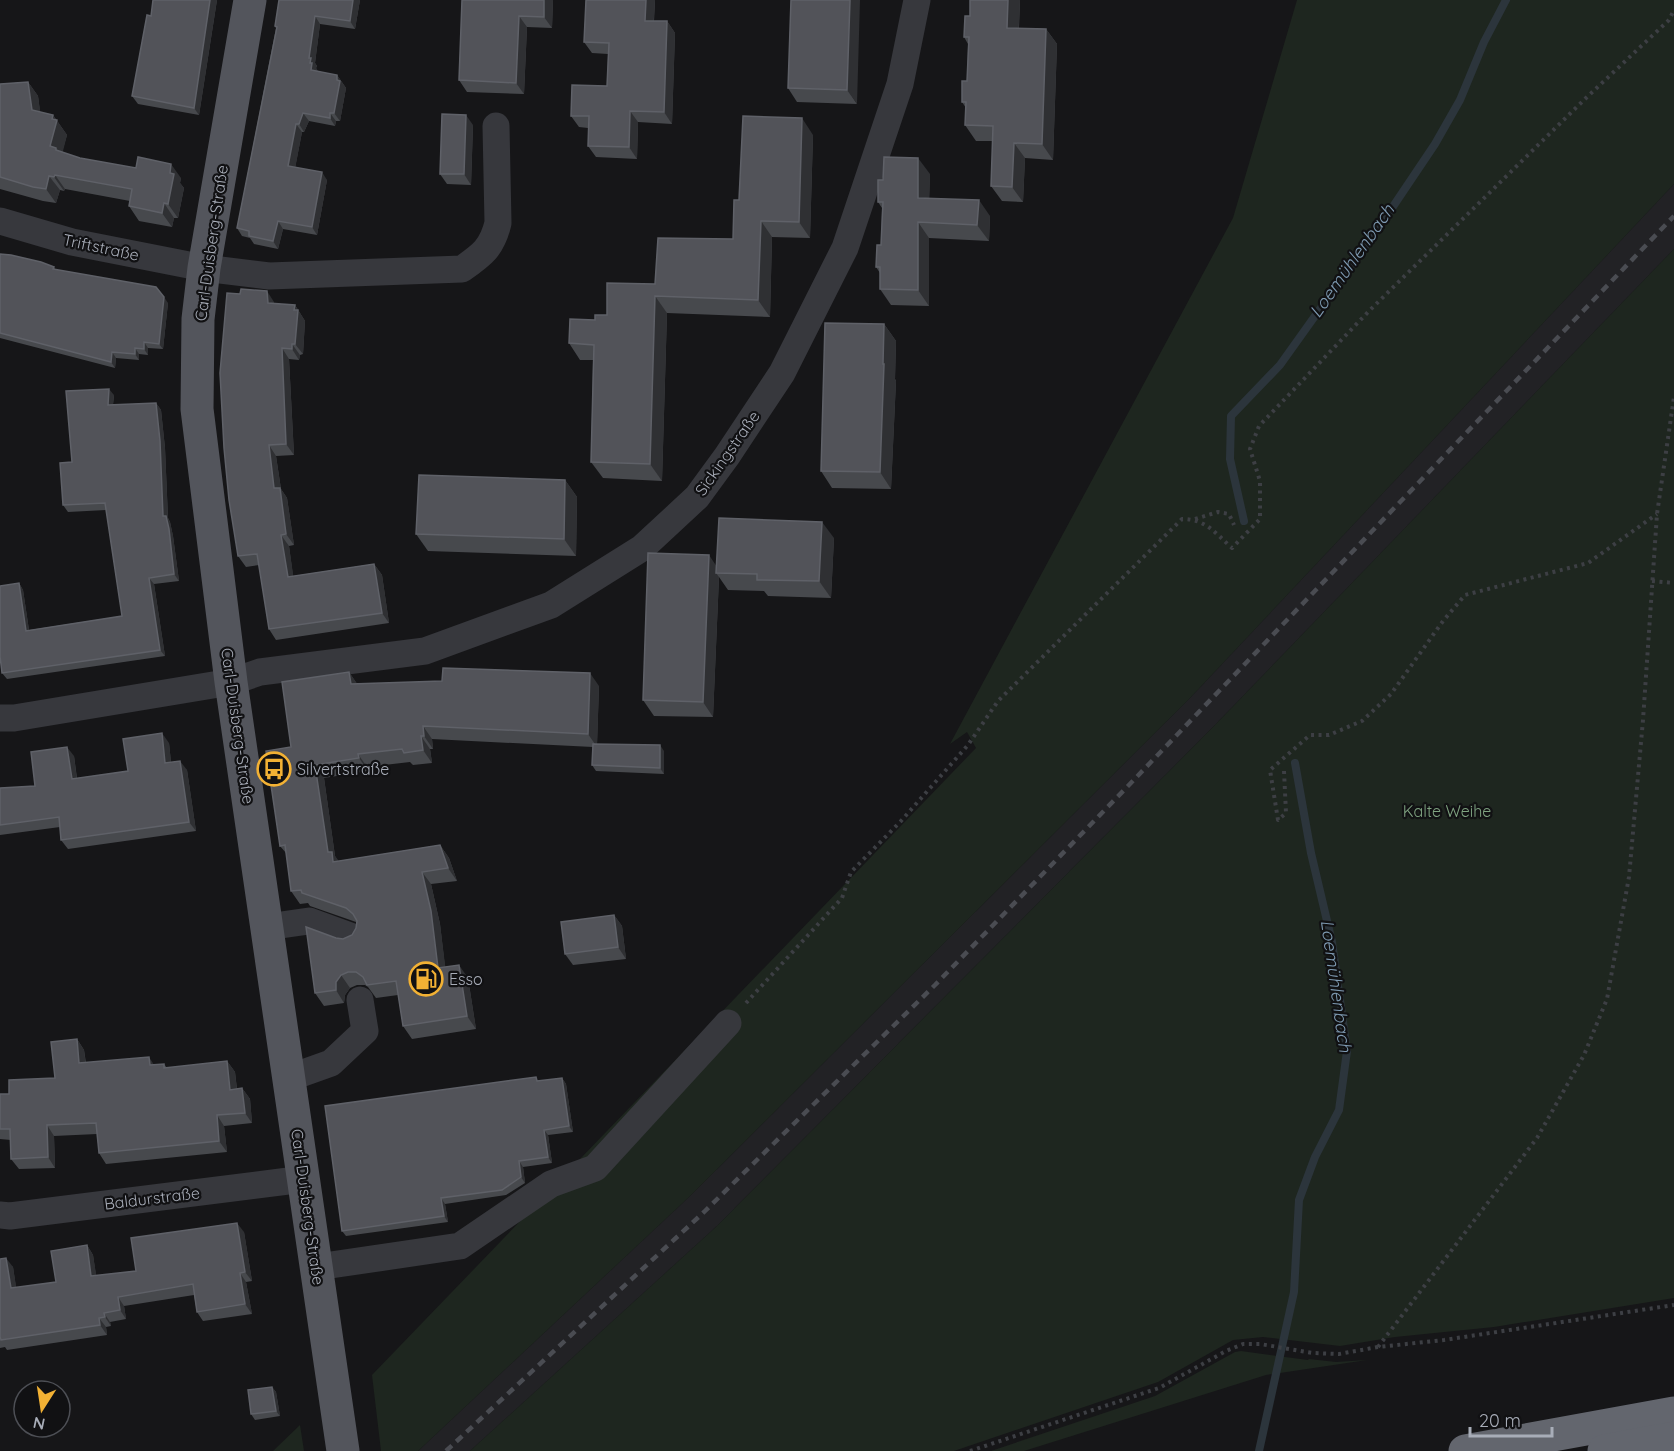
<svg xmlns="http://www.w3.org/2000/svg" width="1674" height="1451" viewBox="0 0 1674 1451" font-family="Quicksand,sans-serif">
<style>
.built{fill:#222225}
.green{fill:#1e261f}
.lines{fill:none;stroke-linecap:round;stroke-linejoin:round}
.stream{stroke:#2c353c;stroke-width:8}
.path{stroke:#3d3f44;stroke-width:4;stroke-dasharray:3 4.5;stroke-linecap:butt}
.minor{stroke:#37383d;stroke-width:27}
.major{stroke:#53555c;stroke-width:33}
.highway{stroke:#63666e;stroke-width:33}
.rail{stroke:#4a4c52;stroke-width:4.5;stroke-dasharray:8 6;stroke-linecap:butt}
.wall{fill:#47494d}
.shaded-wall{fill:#2f3033}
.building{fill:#525359;stroke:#5f6168;stroke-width:1.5}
.labels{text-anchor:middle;stroke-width:4.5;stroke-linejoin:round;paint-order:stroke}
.street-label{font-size:16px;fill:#a8adb8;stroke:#111113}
.poi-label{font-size:16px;fill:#a8adb8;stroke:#111113;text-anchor:start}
.park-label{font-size:16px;fill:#7fa381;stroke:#111113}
.water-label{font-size:18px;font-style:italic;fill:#7f9bb3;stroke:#111113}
</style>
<rect width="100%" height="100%" fill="#161618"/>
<path class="built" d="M1674 184V249L1216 724 717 1226 470 1451H418L689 1197 1190 698Z"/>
<g class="green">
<path d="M1297 0H1674V184L1190 698 689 1197 418 1451H381L372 1375 976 748 967 732 950 744 1233 218Z"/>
<path d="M1674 249V1298L1494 1327 1395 1337 1340 1346 1263 1337 1233 1340 1158 1382 954 1451H470L717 1226 1216 724Z"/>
<path d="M1241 1351 1308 1360 1309 1359 1336 1362 1367 1360 1266 1375 1024 1451H991L1155 1396 1235 1352Z"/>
<path d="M300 1425 304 1451H273Z"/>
</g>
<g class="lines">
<g class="stream">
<path d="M1244 521 1230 459 1231 416 1280 365 1390 211 1435 144 1460 100 1484 42 1506 0"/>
<path d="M1259 1451 1294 1292 1299 1200 1315 1157 1339 1110 1347 1051 1332 942 1311 853 1295 763"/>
</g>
<g class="path">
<path d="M1195 519 1218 512 1229 514 1234 525"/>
<path d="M1652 581 1674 583"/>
<path d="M1284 771 1286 813 1278 820 1270 770 1310 735H1329L1362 721 1391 694 1443 621 1465 595 1588 563 1657 514"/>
<path d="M746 1003 842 898 851 872 901 821 968 745 998 701 1182 519C1206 519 1215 533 1232 548L1260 519V481L1250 449 1259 426 1369 311 1586 98 1669 20 1674 10"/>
<path d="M1378 1347 1537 1138 1584 1055 1607 999 1629 877 1643 720 1657 514 1674 397"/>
<path d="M970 1451 1159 1388 1226 1351 1243 1344H1260L1313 1353 1339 1354 1378 1347 1444 1340 1674 1305"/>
</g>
<g class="minor">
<path d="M0 221 72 242 204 268 269 276 462 269C482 255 492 248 498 223L496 126"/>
<path d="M0 718H14L231 682 260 672 425 651 551 605 642 548 697 497 727 456 782 373 845 248 900 84 917 0"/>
<path d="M267 927 309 921 350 936"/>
<path d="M289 1078 331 1063 365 1031 360 1000"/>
<path d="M0 1215 10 1216 304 1179"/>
<path d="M317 1267 460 1246 551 1184 595 1168 728 1023"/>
</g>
<path class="major" d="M250 0 204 268 198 319 197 409 231 682 343 1451"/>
<g class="highway">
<path d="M1465 1451 1674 1413"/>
<path d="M1604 1451 1674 1438"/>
</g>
<path class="rail" d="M446 1451 704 1212 935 985 1128 786 1674 216"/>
</g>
<g class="wall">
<path d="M153 0H217L199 115 138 104 132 96 151 16Z"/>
<path d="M279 0H360L355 29 320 24 315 63 317 66 316 68 318 72 337 75 346 88 340 121H336L335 126 309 121 304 132H302L295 168 327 180 317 235 283 229 278 249 254 244 250 238 242 236 237 228 276 28 275 26Z"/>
<path d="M462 0H553L552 28 527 27 524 94 467 92 459 80Z"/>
<path d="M586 0H655L654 21H667L675 33 672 124 638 122 637 159 596 157 588 146V128L579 127 571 116 607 86 608 54 592 53 584 42Z"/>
<path d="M791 0 857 104 797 102 788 88Z"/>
<path d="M970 0H1020L1019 28 1046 29 1057 44 1053 160 1025 158 1023 202 1002 201 991 186 993 141H976L965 125 966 108 962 102 967 81 968 44 964 37 970 16Z"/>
<path d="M28 82 38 96 40 112 53 115 67 135 62 152 80 158 181 178 180 183 184 188 178 218H174L172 227 139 221 129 206 130 201 65 189 64 191 60 190 56 203 43 201 0 189V84Z"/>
<path d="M473 125 471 185 447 184 440 174Z"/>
<path d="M813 135 810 238 772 237 770 317 667 313 662 481 603 478 591 462 593 360H580L569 343 595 320 607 315 655 284 733 239 739 200Z"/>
<path d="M930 174 929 198 990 216 989 241 929 238V306L891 305 880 289V273L876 267 881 245 882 208 878 202 883 180Z"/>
<path d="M0 254 54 267 55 269 168 303 163 349 148 348V355L139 354V360L116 358 115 368 0 338Z"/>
<path d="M274 302V304L295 305 305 321 303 354 300 355 299 360 289 359 294 455 276 456 281 489 287 498 294 545 289 546 293 576 374 564 382 575 389 623 276 640 269 629 259 565 246 567 238 556Z"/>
<path d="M884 324 896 341 895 379 896 381 891 489 832 488 821 471Z"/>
<path d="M114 395 113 405 156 403 161 410 165 448 168 518 170 522 173 536 179 581 154 584 165 656 7 679 2 673 19 583 23 590 29 630 122 616 106 510 68 512 63 505 72 462Z"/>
<path d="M565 480 577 497 576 556 428 551 416 534Z"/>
<path d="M834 538 831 598 768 596 764 591 728 590 719 577 713 717 654 716 643 700 717 566Z"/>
<path d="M349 672 357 684 599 686 597 744 664 751V774L596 771 592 765 593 747 432 739 433 749H430L432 763 413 765 410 762 367 767 368 771 324 778 335 856 338 861 440 845 449 858 457 881 431 884 440 924 445 967 468 978 476 1029 412 1039 403 1026 398 995 376 998 368 987 365 985H357L350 988 345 995 344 1003 324 1006 315 993 336 938 343 939 352 935 356 928V922L310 906 308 903 300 904 291 891 286 853 280 846 291 747Z"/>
<path d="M169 743 171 762 187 770 196 831 68 849 61 840 60 827 0 835V788L35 786 74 756 77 778 128 771Z"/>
<path d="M614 915 622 926 626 959 573 965 565 954Z"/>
<path d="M77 1039 84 1050 86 1063 154 1065 164 1064 167 1068 227 1061 235 1072 237 1089 242 1088 250 1099 252 1123 224 1126 227 1152 106 1164 99 1153 97 1134 54 1136 55 1168 19 1169 11 1159V1140L0 1139V1094H9L55 1078Z"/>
<path d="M562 1078 566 1084 573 1132 548 1135 552 1163 523 1167 525 1183 506 1195 445 1204 448 1222 346 1236 342 1231 539 1081Z"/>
<path d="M244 1232 252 1281 246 1282 252 1314 203 1321 197 1312 194 1295 124 1306 126 1319 110 1322 111 1326 106 1327 107 1335 7 1350 5 1347 0 1348V1259L13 1267 16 1288 56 1282 87 1245 93 1255 96 1276 136 1271Z"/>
<path d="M272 1387 276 1392 280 1416 255 1420 251 1414Z"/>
</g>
<g class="shaded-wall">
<path d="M210 0H217L199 115 194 108Z"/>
<path d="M353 0H360L355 29 350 21Z"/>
<path d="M544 0H553L552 28 544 17Z"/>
<path d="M646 0H655L653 32 645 21Z"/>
<path d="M850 0H860L857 104 847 90Z"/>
<path d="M1008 0H1020L1018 43 1007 28Z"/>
<path d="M315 16 320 24 315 63 317 66 316 68 318 71 311 70 309 58Z"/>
<path d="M519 16 527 27 524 94 516 83Z"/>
<path d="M667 21 675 33 672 124 664 112Z"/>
<path d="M1046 29 1057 44 1053 160 1042 144Z"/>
<path d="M337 75 346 88 340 121 334 113Z"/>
<path d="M28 82 38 96 42 124 32 110Z"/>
<path d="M630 111 638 122 637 159 629 147Z"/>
<path d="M303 113 309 121 304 132 299 124Z"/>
<path d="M330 113 336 121 335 126 330 118Z"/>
<path d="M53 115 67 135 62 155 50 146 52 119Z"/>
<path d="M466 115 473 125 471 185 464 174Z"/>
<path d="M802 118 813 135 810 238 799 222Z"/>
<path d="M296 124 302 132 294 174 288 166Z"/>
<path d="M1014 143 1025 158 1023 202 1012 187Z"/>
<path d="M918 158 930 174 929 214 918 198Z"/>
<path d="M171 164 181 178 180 183 184 188 178 218 168 204 170 173Z"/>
<path d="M322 172 327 180 317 235 312 227Z"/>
<path d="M55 175 65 189 64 191 54 177Z"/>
<path d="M49 176 60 190 56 203 46 189Z"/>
<path d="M979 200 990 216 989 241 977 225Z"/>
<path d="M164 203 174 218 172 227 162 213Z"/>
<path d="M278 221 283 229 278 249 273 241Z"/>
<path d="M761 221 772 237 770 317 758 300Z"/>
<path d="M918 222 929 238V306L918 290Z"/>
<path d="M267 291 274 302 276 314 268 303Z"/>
<path d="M655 296 667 313 662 481 650 464Z"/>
<path d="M164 297 168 303 163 349 159 344Z"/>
<path d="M295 305 305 321 303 354 295 344Z"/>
<path d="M884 324 896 341 895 379 896 381 891 489 880 472Z"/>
<path d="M144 342 148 348V355L144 349Z"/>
<path d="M292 344 300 355 299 360 292 349Z"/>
<path d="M135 348 139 354V360L135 354Z"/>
<path d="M282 348 289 359 294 455 286 444Z"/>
<path d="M112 352 116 358 115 368 111 362Z"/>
<path d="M109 389 114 395 112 412 108 405Z"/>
<path d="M156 403 161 410 165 448 168 518 170 522 173 536 179 581 174 574 163 516Z"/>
<path d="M269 445 276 456 281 489 287 498 294 545 286 534 274 488Z"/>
<path d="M565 480 577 497 576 556 564 539Z"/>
<path d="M822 522 834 538 831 598 819 581Z"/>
<path d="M281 535 289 546 295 588 288 577Z"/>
<path d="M709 555 719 570 716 573 719 577 713 717 703 702Z"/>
<path d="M374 564 382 575 389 623 382 613Z"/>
<path d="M149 578 154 584 165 656 160 650Z"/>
<path d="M19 583 23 590 30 637 26 631Z"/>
<path d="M349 672 358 685 351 684Z"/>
<path d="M590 673 599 686 597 747 588 734Z"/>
<path d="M423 726 432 739 433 749 424 736Z"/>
<path d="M162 733 169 743 172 772 165 763Z"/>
<path d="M421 736 430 749 432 763 423 750Z"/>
<path d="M660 745 664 751V774L660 768Z"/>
<path d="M67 747 74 756 78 788 72 779Z"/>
<path d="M358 754 367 767 368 771 359 758Z"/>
<path d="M180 761 187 770 196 831 189 822Z"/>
<path d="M315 765 324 778 335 856 341 864 342 875 328 852Z"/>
<path d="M440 845 449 858 457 881 448 868Z"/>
<path d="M422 872 431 884 440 924 447 981 438 968Z"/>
<path d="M614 915 622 926 626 959 618 947Z"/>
<path d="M459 965 468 978 476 1029 467 1016Z"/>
<path d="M341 975 350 988 345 995 344 1003 336 990V982Z"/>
<path d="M77 1039 84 1050 87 1074 79 1063Z"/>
<path d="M149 1057 156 1068 150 1065Z"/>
<path d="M227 1061 235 1072 238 1100 230 1090Z"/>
<path d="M562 1078 566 1084 573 1132 569 1126Z"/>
<path d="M242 1088 250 1099 252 1123 245 1113Z"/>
<path d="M217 1115 224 1126 227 1152 219 1141Z"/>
<path d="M47 1125 54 1136 55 1168 48 1157Z"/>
<path d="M544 1130 548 1135 552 1163 548 1157Z"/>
<path d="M519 1161 523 1167 525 1183 521 1177Z"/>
<path d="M441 1198 445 1204 448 1222 444 1216Z"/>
<path d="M237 1223 244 1232 252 1281 245 1272Z"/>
<path d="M87 1245 93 1255 98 1286 91 1276Z"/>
<path d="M6 1258 13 1267 18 1298 11 1288Z"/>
<path d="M240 1273 246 1282 252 1314 245 1304Z"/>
<path d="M118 1297 124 1306 126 1319 120 1310Z"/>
<path d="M104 1313 110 1322 111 1326 105 1317Z"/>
<path d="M99 1318 106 1327 107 1335 100 1325Z"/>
<path d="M272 1387 276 1392 280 1416 276 1411Z"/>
</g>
<g class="building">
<path d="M153 0H210L194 108 132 96 147 15 151 16Z"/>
<path d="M279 0H353L350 21 315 16 309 58H311L310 63H312L311 70 337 75V80L340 81 334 113H330V118L303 113 299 124H296L288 166 322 172 312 227 278 221 273 241 249 236V231L237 228 277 27 275 26Z"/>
<path d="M462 0H544V17L519 16 516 83 459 80Z"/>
<path d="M586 0H646L645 21H667L664 112 630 111 629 147 588 146 589 116H571L572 85 607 86 609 43 584 42Z"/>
<path d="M791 0H850L847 90 788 88Z"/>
<path d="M970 0H1008L1007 28 1046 29 1042 144 1014 143 1012 187 991 186 993 126 965 125 966 102H962V81H967L969 37H964L965 16H970Z"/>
<path d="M28 82 32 110 53 115 52 119 57 120 50 146 56 148V150L80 158 136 168 138 157 171 164 170 173 174 174 168 204 164 203 162 213 129 206 132 189 55 175 54 177 49 176 46 189 33 187 0 177V84Z"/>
<path d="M442 114 466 115 464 174H440Z"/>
<path d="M743 116 802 118 799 222 761 221 758 300 655 296 650 464 591 462 594 345 569 343 570 319 595 320V315H607V283L655 284 658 238 733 239 734 200H739Z"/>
<path d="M884 157 918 158V198L979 200 977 225 918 222V290L880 289V267H876L877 245H881L883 202H878V180H883Z"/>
<path d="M0 254 11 255 41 262 54 267 53 269 156 287 164 297 159 344 144 342V349L135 348V354L112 352 111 362 0 333Z"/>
<path d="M241 289 267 291 268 303 295 305 294 310H298L295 344H292V349L282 348 286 444 269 445 274 488H280L286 534 281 535 288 577 374 564 382 613 269 629 257 554 238 556 229 500 224 448 220 373 227 293 240 294Z"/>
<path d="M825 323 884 324 883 364H884L880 472 821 471Z"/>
<path d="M109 389 108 405 156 403 160 441 163 516H166L169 529 174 574 149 578 160 650 2 673 0 656V586L19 583 26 631 122 616 105 503 63 505 60 463 72 462 66 391Z"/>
<path d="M419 475 565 480 564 539 416 534Z"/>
<path d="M719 518 822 522 819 581 757 580V574L716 573Z"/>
<path d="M648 553 709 555 703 702 643 700Z"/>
<path d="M443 668 590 673 588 734 423 726 424 736H421L423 750 404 753 402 749 358 754 359 758 315 765 328 852H332L333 862 440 845 448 868 422 872 431 911 438 968 459 965 467 1016 403 1026 396 981 367 985 363 977 356 972H348L341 975 336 982V990L315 993 306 927 336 938 343 939 352 935 356 928 357 921 353 914 346 908 302 893 301 890 291 891 285 845 280 846 266 751 291 747 282 682 349 672 351 684 442 681Z"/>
<path d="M162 733 165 763 180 761 189 822 61 840 59 817 0 825V788L35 786 31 752 67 747 72 779 128 771 123 739Z"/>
<path d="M593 744 660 745V768L592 765Z"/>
<path d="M614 915 618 947 565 954 561 922Z"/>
<path d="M77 1039 79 1063 149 1057 150 1065 164 1064V1068L227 1061 230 1090 242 1088 245 1113 217 1115 219 1141 99 1153 96 1123 47 1125 48 1157 11 1159 10 1129H0V1094H9V1080L55 1078 51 1042Z"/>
<path d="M536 1077 537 1081 562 1078 569 1126 544 1130 548 1157 519 1161 521 1177 502 1190 441 1198 444 1216 342 1231 325 1106Z"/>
<path d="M237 1223 245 1272 240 1273 245 1304 197 1312 193 1284 118 1297 120 1310 104 1313 105 1317 99 1318 100 1325 1 1340 0 1337V1259L6 1258 11 1288 56 1282 51 1251 87 1245 91 1276 136 1271 131 1238Z"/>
<path d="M272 1387 276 1411 251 1414 248 1390Z"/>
</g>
<defs>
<g id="bus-ring" transform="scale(1.725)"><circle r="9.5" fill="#111113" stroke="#f2b134" stroke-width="1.5"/><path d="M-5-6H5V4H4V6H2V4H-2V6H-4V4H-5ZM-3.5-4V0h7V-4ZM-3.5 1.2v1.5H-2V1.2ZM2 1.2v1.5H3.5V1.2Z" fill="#f2b134"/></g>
<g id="fuel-ring" transform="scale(1.725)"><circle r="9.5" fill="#111113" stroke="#f2b134" stroke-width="1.5"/><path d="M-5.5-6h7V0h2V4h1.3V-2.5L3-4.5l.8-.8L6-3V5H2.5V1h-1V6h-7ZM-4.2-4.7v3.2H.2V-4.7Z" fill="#f2b134"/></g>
</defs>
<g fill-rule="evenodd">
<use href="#bus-ring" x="274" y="769"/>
<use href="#fuel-ring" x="426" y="979"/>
</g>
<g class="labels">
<g class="street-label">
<text transform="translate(211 243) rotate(-82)" y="6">Carl-Duisberg-Straße</text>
<text transform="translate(101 247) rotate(12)" y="6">Triftstraße</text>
<text transform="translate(727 453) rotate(-55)" y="6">Sickingstraße</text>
<text transform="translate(238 726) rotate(82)" y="6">Carl-Duisberg-Straße</text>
<text transform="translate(152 1198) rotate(-7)" y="6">Baldurstraße</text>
<text transform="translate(308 1207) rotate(82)" y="6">Carl-Duisberg-Straße</text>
</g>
<g class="poi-label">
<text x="297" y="775">Silvertstraße</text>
<text x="449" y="985">Esso</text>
</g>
<g class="park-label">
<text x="1447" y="817">Kalte Weihe</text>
</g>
<g class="water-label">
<text transform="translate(1352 261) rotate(-55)" y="6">Loemühlenbach</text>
<text transform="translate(1336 986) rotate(82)" y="6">Loemühlenbach</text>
</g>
</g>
<g transform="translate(42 1409) rotate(192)"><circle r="28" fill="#111113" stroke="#4d4f55" stroke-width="1.5"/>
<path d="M0-4.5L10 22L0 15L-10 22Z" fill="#f2b134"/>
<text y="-9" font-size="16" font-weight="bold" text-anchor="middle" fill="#a8adb8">N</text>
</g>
<path d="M1470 1427v9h82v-9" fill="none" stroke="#a8adb8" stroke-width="3"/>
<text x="1479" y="1427" font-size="18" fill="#a8adb8" stroke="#111113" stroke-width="4.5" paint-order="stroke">20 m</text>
</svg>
